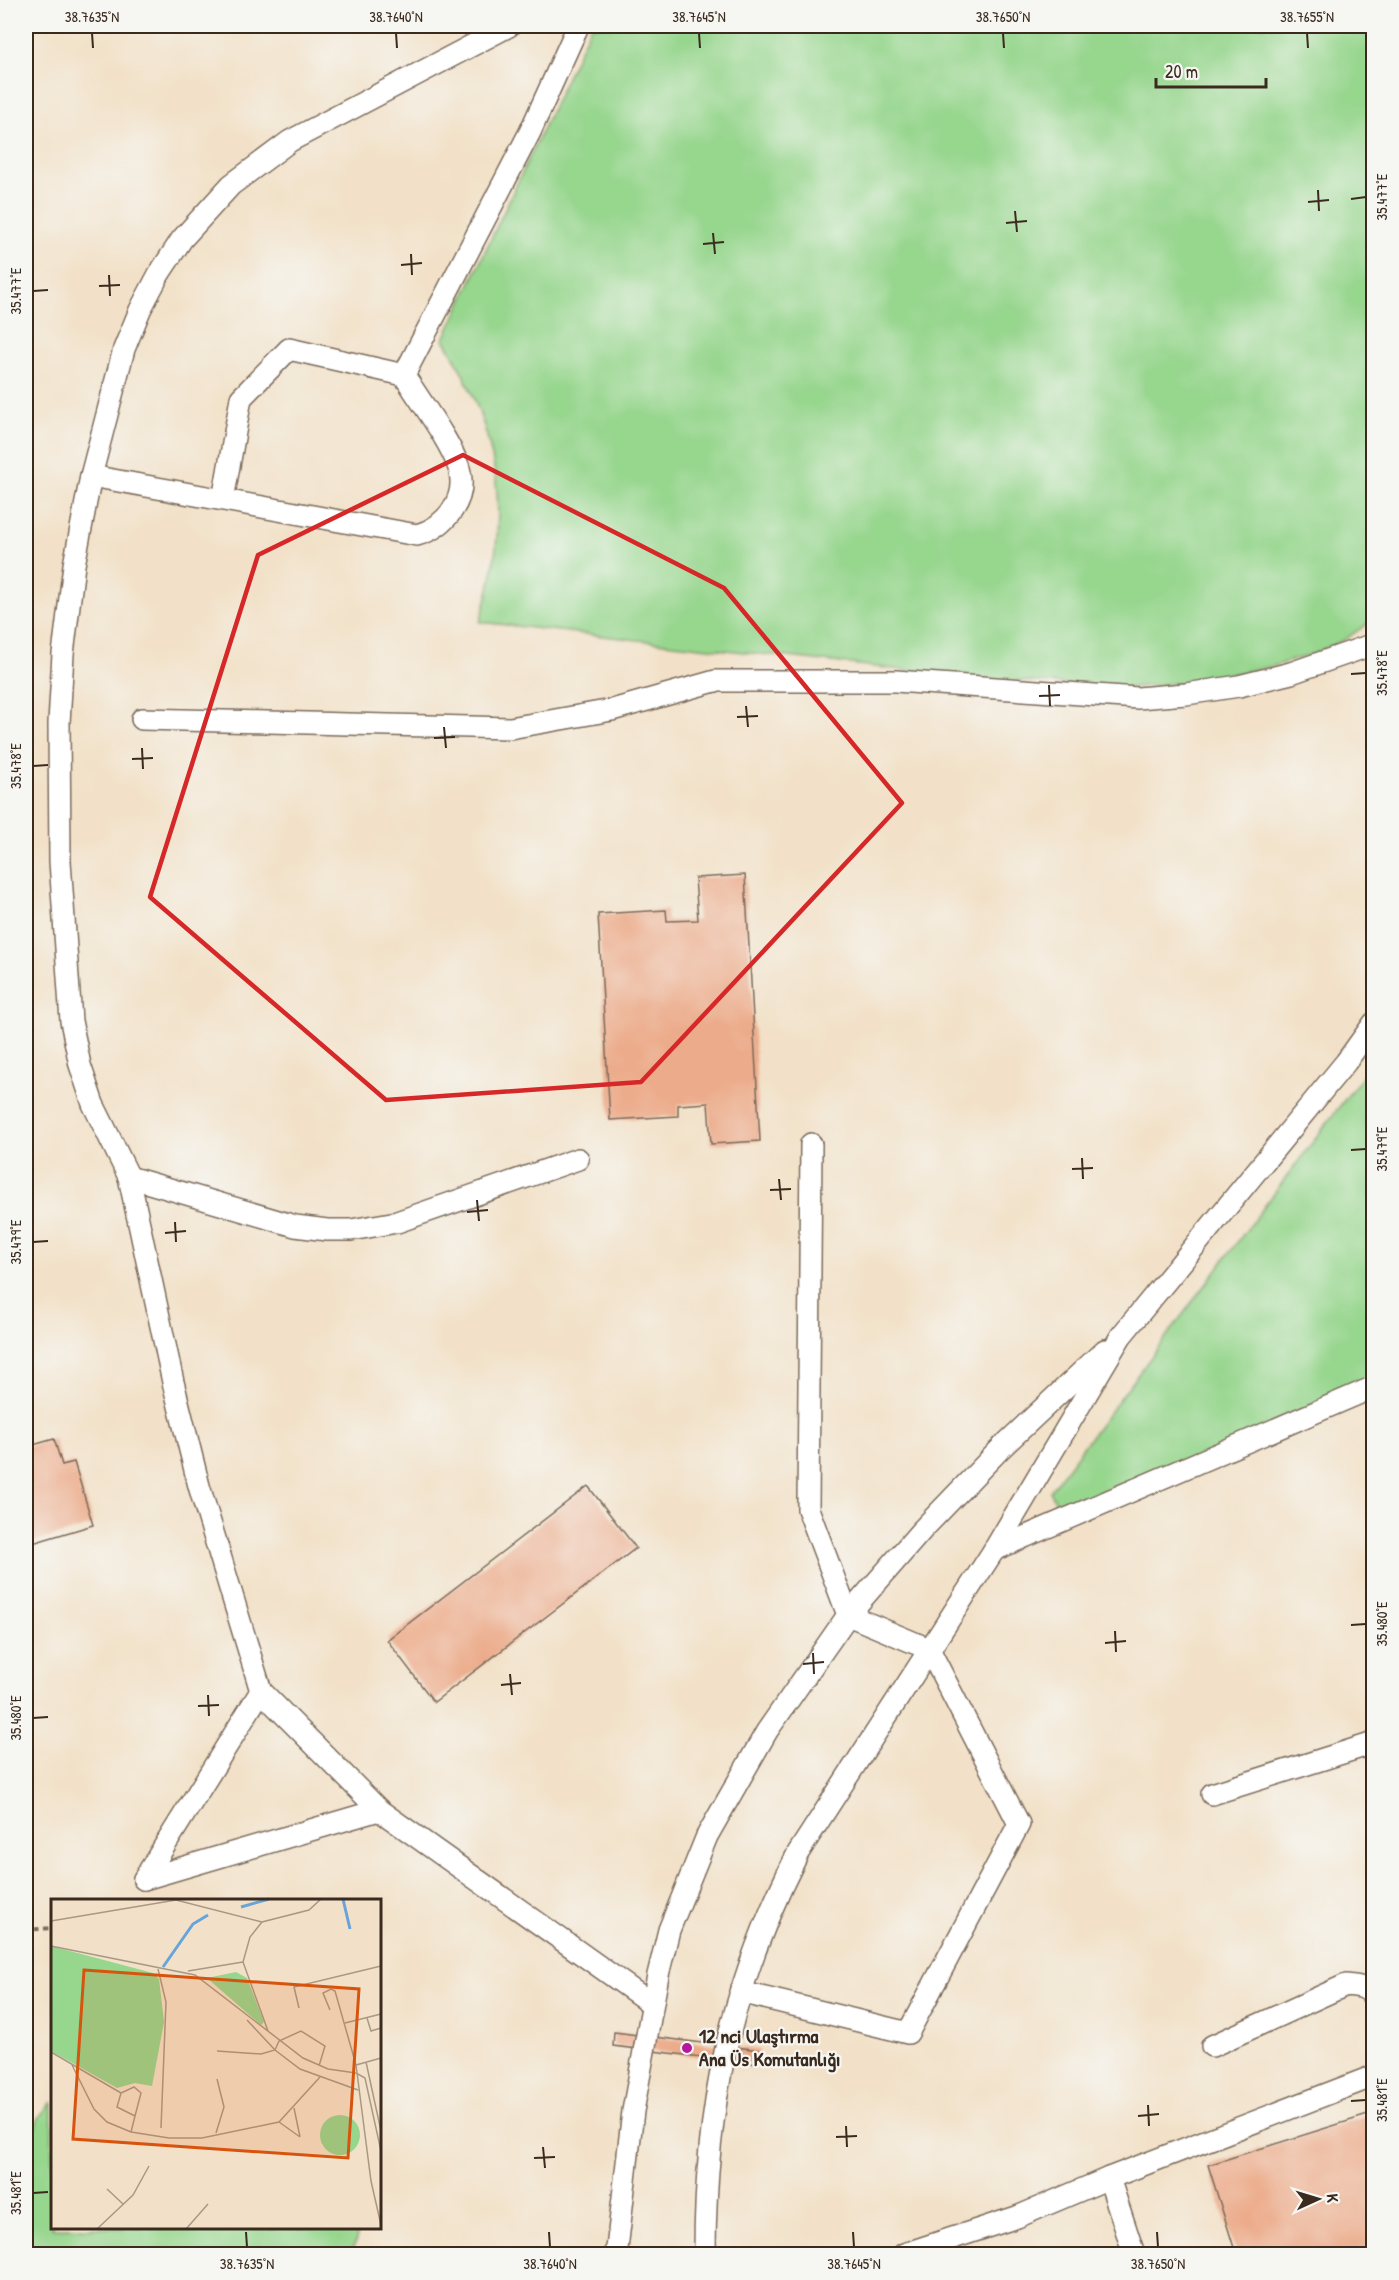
<svg xmlns="http://www.w3.org/2000/svg" width="1399" height="2280" viewBox="0 0 1399 2280" font-family="'Patrick Hand',sans-serif">
<style>
.green{fill:#96d68d;stroke:#688056;stroke-width:1.5}
.building{fill:#ecac8b}
.lines{fill:none;stroke-linecap:round;stroke-linejoin:round}
.service-casing{stroke:#7b6a5a;stroke-width:24}
.path{stroke:#7b6a5a;stroke-width:4;stroke-dasharray:4.5 4.5;stroke-linecap:butt}
.service{stroke:#fff;stroke-width:21}
.marked{fill:none;stroke:#d62828;stroke-width:4.5;stroke-linejoin:round}
.ticks{fill:none;stroke:#3b2a1e;stroke-width:2}
.poi-dot{fill:#b5179e;stroke:#f6f6f2;stroke-width:2}
.labels{text-anchor:middle;stroke-width:4.5;stroke-linejoin:round;paint-order:stroke}
.poi-label{font-size:20px;font-weight:bold;fill:#3b2a1e;stroke:#f6f6f2;text-anchor:start}
.inset-river{fill:none;stroke:#68a4d9;stroke-width:3}
.inset-road{fill:none;stroke:#a99884;stroke-width:1.5}
.view{fill:#d7540e;fill-opacity:0.15;stroke:#d7540e;stroke-width:3}
.inset-edge{fill:none;stroke:#3b2a1e;stroke-width:3}
.neatline{fill:none;stroke:#3b2a1e;stroke-width:2}
.ticks-label{font-size:15px;text-anchor:middle;fill:#3b2a1e}
</style>
<rect width="100%" height="100%" fill="#f6f6f2"/>
<filter id="ink" filterUnits="userSpaceOnUse"><feTurbulence type="fractalNoise" baseFrequency=".0167" numOctaves="2"/><feDisplacementMap in="SourceGraphic" scale="12" xChannelSelector="R" yChannelSelector="G"/><feConvolveMatrix kernelMatrix="1 2 1 2 8 2 1 2 1" color-interpolation-filters="sRGB"/></filter>
<filter id="wash" filterUnits="userSpaceOnUse"><feTurbulence type="fractalNoise" baseFrequency=".008" numOctaves="4" result="noise"/><feDisplacementMap in="SourceGraphic" scale="24" xChannelSelector="R" yChannelSelector="G"/><feGaussianBlur stdDeviation="1.35" result="paint"/><feColorMatrix in="noise" values="0 0 0 0 0 0 0 0 0 0 0 0 0 0 0 0 0 1.4 0 .05"/><feComposite in="paint" operator="in"/></filter>
<g filter="url(#wash)">
<rect width="100%" height="100%" fill="#f2e1c8"/>
<g class="green">
<path d="M591 26H1373V620L1344 640 1314 654 1270 667 1178 683 1124 688 964 677 480 622C513 516 500 433 444 339Z"/>
<path d="M1373 1062V1386L1073 1510 1057 1505 1050 1491Z"/>
<path d="M52 2102V2228H359L352 2254H26V2148L40 2116Z"/>
</g>
<g id="blocks">
<g class="building">
<path d="M745 875 760 1141 711 1144 708 1103 678 1105V1116L610 1120 598 914 666 910 667 921 698 920 695 878Z"/>
<path d="M54 1439 62 1465 74 1462 93 1525 26 1545V1447Z"/>
<path d="M588 1486 636 1548 434 1702 387 1640Z"/>
<path d="M614 2032 759 2050 757 2064 613 2046Z"/>
<path d="M1374 2113V2254H1236L1208 2165Z"/>
</g>
</g>
</g>
<g filter="url(#ink)">
<use href="#blocks" fill-opacity="0" stroke="#7b6a5a" stroke-width="1.5"/>
<g class="lines">
<g class="service-casing">
<g id="service">
<path d="M509 26 290 141 231 185 182 239 159 274 140 310 124 349 91 476 74 565 63 654 59 723 60 861 71 1021 80 1065 93 1104 129 1177 173 1382 199 1486 261 1691 379 1810 652 2004"/>
<path d="M404 375 530 132 578 26"/>
<path d="M91 476 417 535C446 527 468 499 459 468 450 440 419 400 404 375L289 349 241 398 223 500"/>
<path d="M142 719 510 728 612 710 715 681H895L1138 698 1186 694 1239 686 1291 673 1374 644"/>
<path d="M129 1177 295 1226 327 1230H351L397 1222 578 1159"/>
<path d="M994 1550 1374 1387"/>
<path d="M1212 1794 1374 1743"/>
<path d="M144 1879 379 1810"/>
<path d="M144 1879 261 1691"/>
<path d="M740 1992 908 2033 1019 1824 929 1649 848 1615 808 1509 811 1144"/>
<path d="M1212 2046 1346 1985C1358 1986 1370 1987 1374 1999"/>
<path d="M1109 2178 1134 2254"/>
<path d="M614 2254 617 2249 633 2111 658 1975 669 1930 707 1836 767 1731 848 1615 922 1530 1001 1448 1105 1350"/>
<path d="M705 2254C705 2105 730 1987 798 1853L994 1550 1121 1336 1346 1062 1374 1023"/>
<path d="M904 2254 1017 2217 1109 2178 1374 2076"/>
</g>
</g>
<g class="path">
<path d="M26 1930 52 1928"/>
<path d="M153 2254H157"/>
</g>
<use href="#service" class="service"/>
</g>
</g>
<path class="marked" d="M463 455 724 588 902 803 641 1082 386 1100 150 897 258 555Z"/>
<path class="ticks" d="M92 33 93 48M396 33 397 48M699 33 700 48M1003 33 1004 48M1307 33 1308 48M1318 190 1319 211M1351 199 1366 197M1308 202 1329 200M1015 211 1017 232M1006 223 1027 221M713 233 715 254M703 244 724 242M411 254 412 275M401 265 422 263M109 275 110 296M99 286 120 285M33 291 48 290M1351 674 1366 673M1049 685 1050 706M1039 696 1060 695M746 706 748 727M737 717 758 716M444 727 446 748M434 738 455 737M142 748 143 769M132 759 153 758M33 766 48 765M1351 1150 1366 1149M1082 1158 1083 1179M1072 1169 1093 1168M779 1179 781 1200M770 1190 791 1189M477 1200 479 1221M467 1212 488 1210M175 1222 176 1242M165 1233 186 1231M33 1242 48 1241M1351 1625 1366 1624M1115 1631 1116 1652M1105 1643 1126 1641M813 1653 814 1674M803 1664 824 1662M510 1674 512 1695M501 1685 521 1683M208 1695 209 1716M198 1706 219 1705M33 1718 48 1717M1351 2101 1366 2100M1148 2105 1149 2126M1138 2116 1159 2114M846 2126 847 2147M836 2137 857 2136M543 2147 545 2168M534 2158 555 2157M33 2193 48 2192M246 2232 247 2247M549 2232 550 2247M853 2232 854 2247M1157 2232 1158 2247"/>
<circle class="poi-dot" cx="687" cy="2048" r="6"/>
<g class="labels">
<g class="poi-label">
<text x="699" y="2043">12 nci Ulaştırma<tspan x="699" dy="23">Ana Üs Komutanlığı</tspan></text>
</g>
</g>
<g transform="translate(51 1899)">
<rect width="330" height="330" fill="#f2e1c8"/>
<path d="M0 47 102 74 108 80 113 123 101 187 84 184 66 189 0 152ZM185 73 196 79 213 123 210 126 156 79ZM269 236a20 20 0 1 1 40 0a20 20 0 1 1-40 0Z" fill="#96d68d"/>
<path class="inset-river" d="M292 0 299 30M190 8 218 0M112 68 142 25 157 16"/>
<path class="inset-road" d="M0 22 125 1 211 23M0 47 144 76 252 159 277 170 305 174M107 70 115 103 110 229M137 72 192 63M248 109 243 88 330 67M279 111 272 94 280 90 284 92 305 166 330 159M316 119 320 132 330 129M196 121 224 151 249 170 307 191M294 124 330 115M217 132 192 63 199 38 211 23 258 11 270 0M166 152 210 155 224 151 228 142 250 132 274 147 268 167M0 153 70 194M315 163 330 232M21 166 43 210 56 223 80 233 118 239H151L228 223 269 178M305 166 320 282 330 326M305 174 314 179 330 252M243 209 249 238M228 223 249 238M80 233 84 217 90 194 83 188 70 194 66 208 84 217M165 234 173 208 166 180M56 290 72 305M46 330 82 296 98 267M135 330 157 305"/>
<path class="view" d="M33 71 308 90 297 259 22 240Z"/>
<rect width="330" height="330" class="inset-edge"/>
</g>
<rect width="1399" height="2280" fill="none" stroke="#f6f6f2" stroke-width="66"/>
<g transform="translate(1318 2199) rotate(86)" stroke="#f6f6f2" stroke-width="4.5" paint-order="stroke">
<path d="M0-4.5L10 22L0 15L-10 22Z" fill="#3b2a1e"/>
<text y="-9" font-size="16" font-weight="bold" text-anchor="middle" fill="#3b2a1e">K</text>
</g>
<path d="M1156 78v9h110v-9" fill="none" stroke="#3b2a1e" stroke-width="3"/>
<text x="1165" y="78" font-size="18" fill="#3b2a1e" stroke="#f6f6f2" stroke-width="4.5" paint-order="stroke">20 m</text>
<rect x="33" y="33" width="1333" height="2214" class="neatline"/>
<g class="ticks-label">
<text x="92" y="22">38.7635°N</text>
<text x="396" y="22">38.7640°N</text>
<text x="699" y="22">38.7645°N</text>
<text x="1003" y="22">38.7650°N</text>
<text x="1307" y="22">38.7655°N</text>
<text transform="translate(1382 197) rotate(-90)" y="5">35.477°E</text>
<text transform="translate(16 291) rotate(-90)" y="5">35.477°E</text>
<text transform="translate(1382 673) rotate(-90)" y="5">35.478°E</text>
<text transform="translate(16 766) rotate(-90)" y="5">35.478°E</text>
<text transform="translate(1382 1149) rotate(-90)" y="5">35.479°E</text>
<text transform="translate(16 1242) rotate(-90)" y="5">35.479°E</text>
<text transform="translate(1382 1624) rotate(-90)" y="5">35.480°E</text>
<text transform="translate(16 1718) rotate(-90)" y="5">35.480°E</text>
<text transform="translate(1382 2100) rotate(-90)" y="5">35.481°E</text>
<text transform="translate(16 2193) rotate(-90)" y="5">35.481°E</text>
<text x="247" y="2269">38.7635°N</text>
<text x="550" y="2269">38.7640°N</text>
<text x="854" y="2269">38.7645°N</text>
<text x="1158" y="2269">38.7650°N</text>
</g>
</svg>
